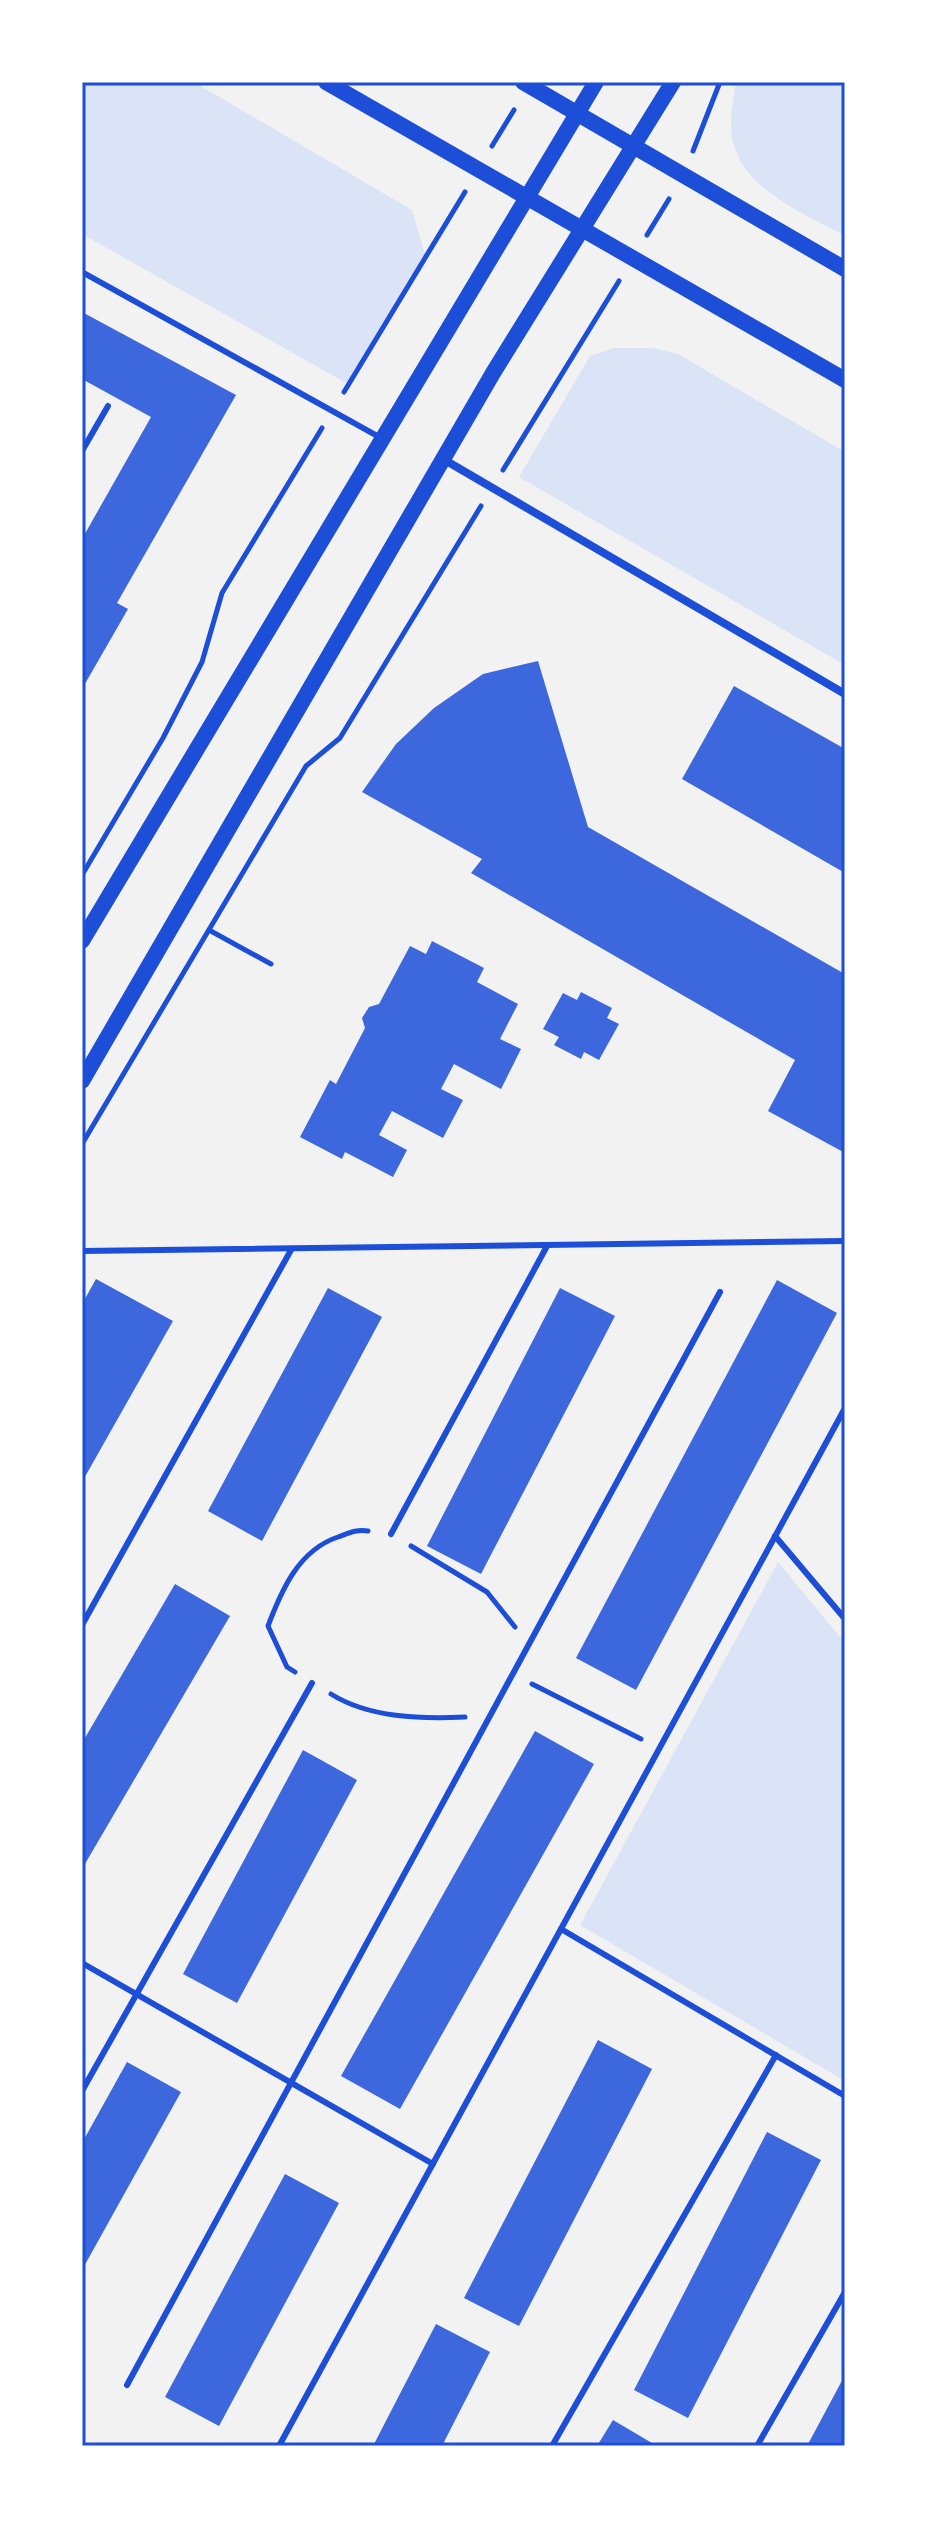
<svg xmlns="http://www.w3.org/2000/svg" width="927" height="2528" viewBox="0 0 927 2528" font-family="Lato,sans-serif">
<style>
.green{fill:#dbe4f7}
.building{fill:#3d67dc}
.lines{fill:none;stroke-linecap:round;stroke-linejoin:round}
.path{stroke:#1d4ed8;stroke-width:5}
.service{stroke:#1d4ed8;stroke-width:6}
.minor{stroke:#1d4ed8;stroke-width:8}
.secondary{stroke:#1d4ed8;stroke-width:16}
.neatline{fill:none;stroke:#1d4ed8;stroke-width:3}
</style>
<rect width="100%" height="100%" fill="#f2f2f2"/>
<g class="green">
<path d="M82 82H194L412 210 425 254 348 384 82 234Z"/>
<path d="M736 82H845V236C801 212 731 185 731 125 731 111 734 96 736 82Z"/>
<path d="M613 348H653L678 354 845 452V665L519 477 590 356Z"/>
<path d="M778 1562 845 1643V2081L580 1925Z"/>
</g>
<g class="building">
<path d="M82 312 236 395 117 603 128 609 82 689V539L151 417 82 379Z"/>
<path d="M538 661 588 827 843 973 845 969V1153L768 1111 795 1060 471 873 482 859 362 792 396 744 434 708 483 674Z"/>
<path d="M734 686 845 749V873L682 779Z"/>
<path d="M432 941 484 968 477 982 518 1004 500 1039 521 1049 501 1089 454 1064 441 1089 463 1100 443 1138 392 1111 379 1135 407 1150 393 1177 345 1152 342 1159 300 1137 330 1080 336 1084 365 1028 362 1018 369 1007 379 1004 410 946 426 954Z"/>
<path d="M581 992 612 1008 607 1018 619 1024 599 1060 584 1052 581 1059 554 1045 559 1037 543 1029 563 993 577 1000Z"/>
<path d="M96 1279 173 1321 82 1482V1304Z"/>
<path d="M777 1280 837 1313 636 1690 576 1658Z"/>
<path d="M328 1288 382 1317 262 1541 208 1511Z"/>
<path d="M560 1288 615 1316 481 1574 427 1546Z"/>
<path d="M175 1584 230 1616 82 1869V1743Z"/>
<path d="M535 1731 594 1764 400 2109 341 2076Z"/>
<path d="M303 1750 357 1780 237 2003 183 1974Z"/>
<path d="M598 2040 652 2069 519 2326 464 2298Z"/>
<path d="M127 2062 181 2092 82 2270V2143Z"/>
<path d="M767 2132 821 2160 688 2418 634 2390Z"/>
<path d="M285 2174 339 2203 219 2426 165 2397Z"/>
<path d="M436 2324 490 2352 442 2446H373Z"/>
<path d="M845 2375V2446H807Z"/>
<path d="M613 2420 657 2446H597Z"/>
</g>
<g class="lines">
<g class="path">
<path d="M492 146 514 110"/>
<path d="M693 151 720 82"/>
<path d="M647 235 669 199"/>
<path d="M344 392 465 192"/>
<path d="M503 470 619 281"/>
<path d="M82 875 163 738 202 662 222 593 322 428"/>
<path d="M209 930 271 964"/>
<path d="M82 1144 306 766 340 738 481 506"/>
<path d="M411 1546 487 1592 515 1627"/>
<path d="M295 1672 287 1667 268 1626C282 1589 299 1550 338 1537 349 1533 357 1529 368 1531"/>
<path d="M532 1684 641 1739"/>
<path d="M331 1694C369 1718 421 1719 465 1717"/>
</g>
<g class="service">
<path d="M82 272 381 438"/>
<path d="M82 451 108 406"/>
<path d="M82 1251 845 1241"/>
<path d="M391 1534 547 1246"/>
<path d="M775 1536 845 1619"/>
<path d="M82 1625 291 1250"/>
<path d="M561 1929 845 2096"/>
<path d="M82 1963 433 2164"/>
<path d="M82 2091 312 1683"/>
<path d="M127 2385 720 1292"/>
<path d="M279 2446 845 1408"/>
<path d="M552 2446 776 2055"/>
<path d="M757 2446 845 2292"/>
</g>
<path class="minor" d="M443 459 845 694"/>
<g class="secondary">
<path d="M326 82 845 380"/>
<path d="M523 82 845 269"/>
<path d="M82 941 596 82"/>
<path d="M82 1081 493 373 673 82"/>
</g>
</g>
<rect width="927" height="2528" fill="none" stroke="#ffffff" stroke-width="168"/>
<rect x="84" y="84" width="759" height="2360" class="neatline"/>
</svg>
